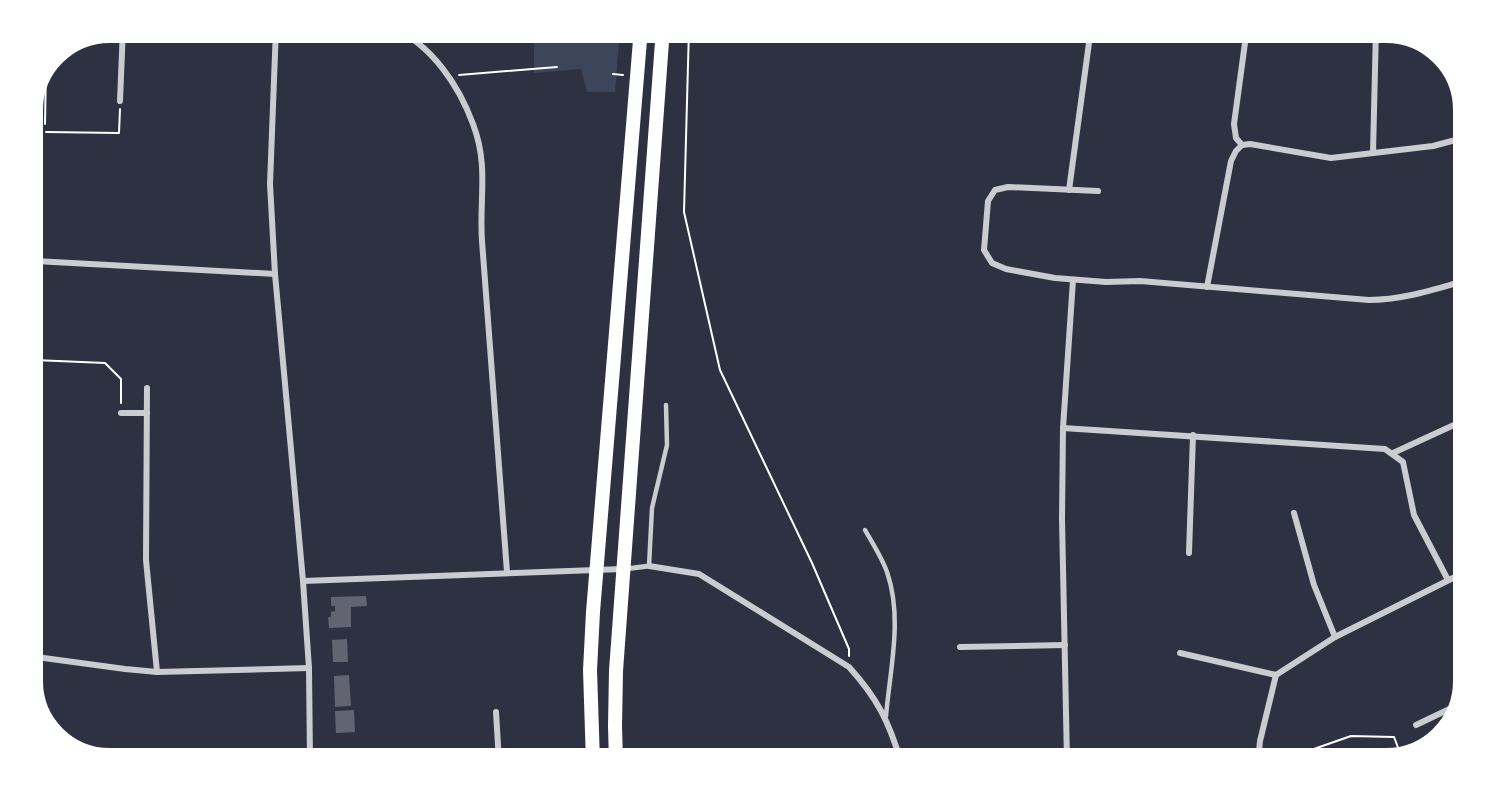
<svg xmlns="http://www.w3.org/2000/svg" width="1496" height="791" viewBox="0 0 1496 791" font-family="'Space Grotesk',sans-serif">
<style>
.green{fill:#3c4559}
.building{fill:#626471}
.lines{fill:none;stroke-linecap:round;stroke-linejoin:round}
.path{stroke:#fff;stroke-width:2}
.service{stroke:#caccd0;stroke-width:4.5}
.pedestrian{stroke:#caccd0;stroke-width:5}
.minor{stroke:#caccd0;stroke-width:6}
.primary{stroke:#fff;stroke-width:14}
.rim{fill:none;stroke:#fff;stroke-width:8}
</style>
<rect width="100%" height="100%" fill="#2d3142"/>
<path class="green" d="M530 29H620L615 92H587L581 69 534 73V32Z"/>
<g class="building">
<path d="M366 596 367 606 351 607V627L329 628 328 617H331V612L335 611V606H331V597Z"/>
<path d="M347 639 348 662H333L332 640Z"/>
<path d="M349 675 351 706 335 707 334 676Z"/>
<path d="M354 710 355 732 336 733 335 711Z"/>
<rect x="336" y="757" width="16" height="5"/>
</g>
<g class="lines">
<g class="path">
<path d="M689 28 684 212 720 370 812 563 849 649V656"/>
<path d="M613 74 623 75"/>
<path d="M459 75 557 67"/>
<path d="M45 124 46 67"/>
<path d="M46 132 119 133 120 109"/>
<path d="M36 212 37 140"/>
<path d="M34 300V360"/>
<path d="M29 363 34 360 105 363 121 379V403"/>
<path d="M1287 762 1291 757 1351 736 1394 737 1402 758"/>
</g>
<g class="service">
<path d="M865 530C873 544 882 558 887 572 903 618 890 669 886 716"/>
<path d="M649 566 652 508 667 445 666 405"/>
</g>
<path class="pedestrian" d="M625 569 649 566"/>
<g class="minor">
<path d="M276 28 270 184 275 274 303 581 309 668 310 762"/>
<path d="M393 28C432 45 459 86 473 124 489 166 479 199 482 241 490 351 499 462 507 572"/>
<path d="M120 101 123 28"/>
<path d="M29 131H37"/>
<path d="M1242 145 1250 144 1331 158 1433 146 1467 137"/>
<path d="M1373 153 1376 28"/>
<path d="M1069 190 1091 28"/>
<path d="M1098 191 1008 187 995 190 988 201 984 250 992 263 1006 269 1055 278 1106 282 1140 281 1369 300C1403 300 1435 289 1467 280"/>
<path d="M35 261 275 274"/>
<path d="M1207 287 1231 161 1236 151 1242 145 1236 138 1234 124 1247 28"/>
<path d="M33 290 36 222"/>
<path d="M147 388 146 560 157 672"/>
<path d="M121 413H147"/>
<path d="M1063 428 1385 449 1403 462 1414 515 1448 580"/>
<path d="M1393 453 1467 419"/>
<path d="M1294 513 1314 585 1335 637"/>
<path d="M1189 553 1193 435"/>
<path d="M649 566 699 574 849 667C878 699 889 722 901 762"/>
<path d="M303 581 623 569"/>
<path d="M960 647 1065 645"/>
<path d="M1180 653 1276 675"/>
<path d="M29 656 125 669 157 672 309 668"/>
<path d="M496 712 499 762"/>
<path d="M1416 725 1462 703"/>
<path d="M1067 762 1062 519 1063 428 1073 280"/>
<path d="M1258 762 1260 741 1276 675 1335 637 1467 571"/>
</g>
<g class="primary">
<path d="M593 762 590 670 593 612 641 28"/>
<path d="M616 762 615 726 616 671 663 28"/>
</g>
</g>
<path d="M0 0H1496V791H0ZM110 39H1386A71 71 0 0 1 1457 110V681A71 71 0 0 1 1386 752H110A71 71 0 0 1 39 681V110A71 71 0 0 1 110 39Z" fill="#fff" fill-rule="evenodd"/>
<path class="rim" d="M110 39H1386A71 71 0 0 1 1457 110V681A71 71 0 0 1 1386 752H110A71 71 0 0 1 39 681V110A71 71 0 0 1 110 39Z"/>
</svg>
